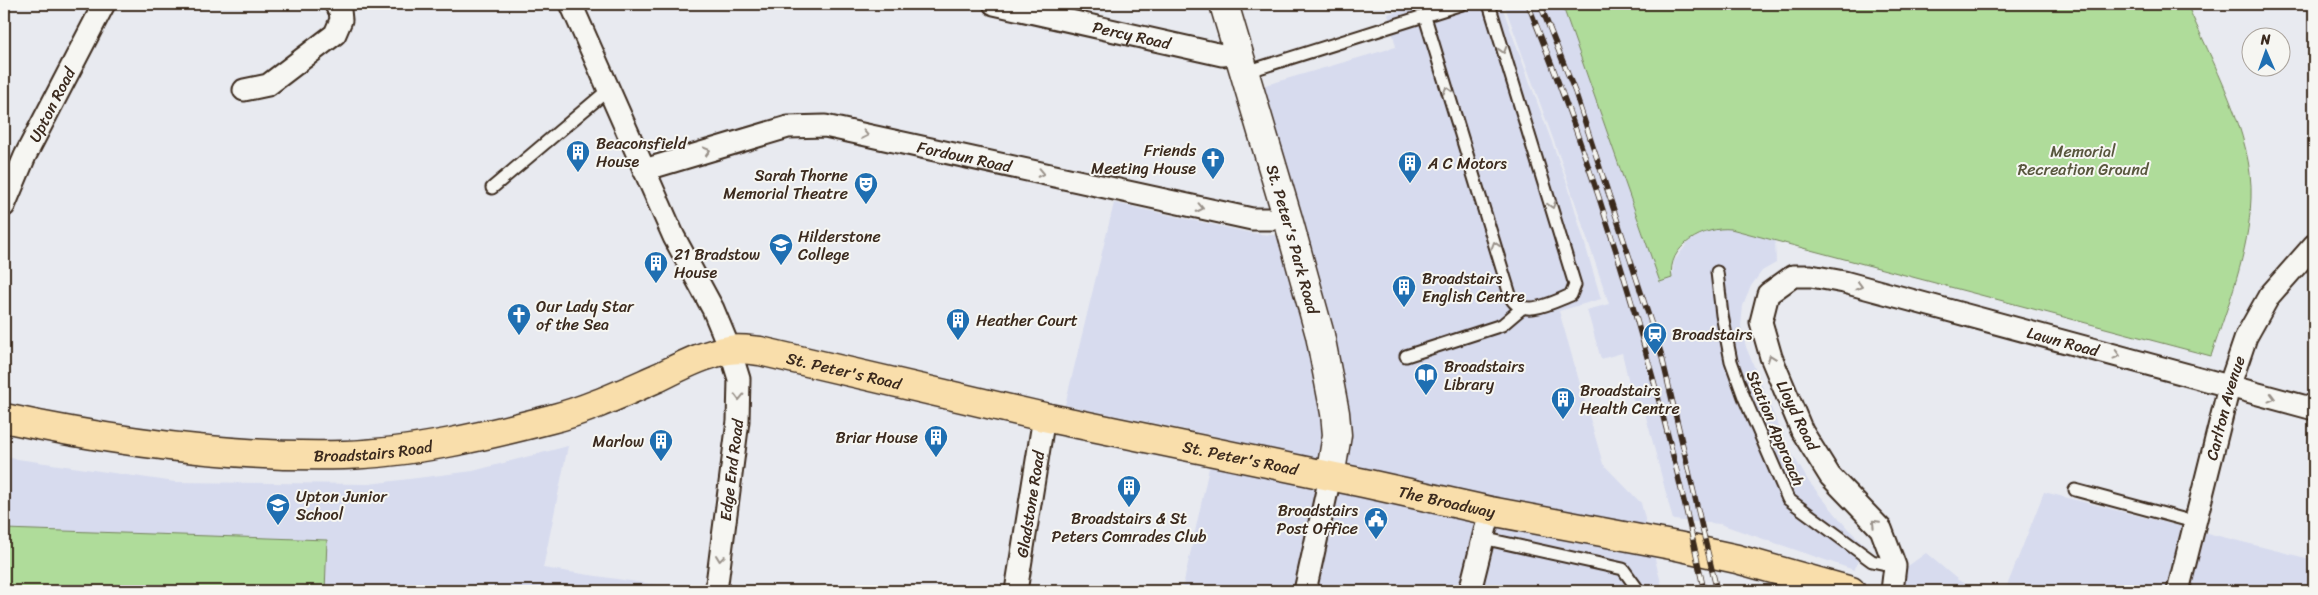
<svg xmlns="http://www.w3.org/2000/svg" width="2318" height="595" viewBox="0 0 2318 595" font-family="Sriracha,sans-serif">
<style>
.built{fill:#d7dbee}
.green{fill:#afdc9a;stroke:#75835c}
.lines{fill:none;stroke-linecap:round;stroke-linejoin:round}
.lane-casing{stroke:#3b2a1e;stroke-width:15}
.street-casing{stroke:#3b2a1e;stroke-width:25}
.secondary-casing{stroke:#3b2a1e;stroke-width:31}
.primary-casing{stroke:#3b2a1e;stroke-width:31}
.lane{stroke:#f6f6f2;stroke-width:11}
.street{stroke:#f6f6f2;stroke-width:21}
.secondary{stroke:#f6f6f2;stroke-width:28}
.primary{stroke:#f9deab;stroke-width:28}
.rail-casing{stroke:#3b2a1e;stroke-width:5.5}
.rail{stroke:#f6f6f2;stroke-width:4;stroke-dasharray:11;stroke-linecap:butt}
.oneway{stroke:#989088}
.labels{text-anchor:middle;stroke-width:4;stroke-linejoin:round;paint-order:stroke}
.street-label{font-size:16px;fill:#3b2a1e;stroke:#f6f6f2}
.poi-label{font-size:16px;fill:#3b2a1e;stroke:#f6f6f2;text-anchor:start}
.park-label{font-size:16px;fill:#58563d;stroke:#f6f6f2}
</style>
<rect width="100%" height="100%" fill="#e8eaf0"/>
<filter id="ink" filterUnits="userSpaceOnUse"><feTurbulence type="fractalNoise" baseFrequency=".02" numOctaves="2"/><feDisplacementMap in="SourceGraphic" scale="10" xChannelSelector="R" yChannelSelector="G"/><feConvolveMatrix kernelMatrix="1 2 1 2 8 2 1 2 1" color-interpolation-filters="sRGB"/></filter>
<g filter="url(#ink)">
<g class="built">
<path d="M1424 4H1501L1568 186 1601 299 1559 311 1603 464 1641 503 1663 591H1182L1216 436 1065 405 1114 203 1251 233 1300 238 1255 88 1396 47 1388 14Z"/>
<path d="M1504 4H1562L1660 282 1672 278 1674 261 1689 241 1711 229H1731L1775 241 1776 263 1762 271 1751 286 1743 306 1741 326 1746 347 1785 442 1809 482 1848 529 1865 545 1854 570 1720 524 1673 520 1643 405 1634 404 1622 353 1601 359 1587 310 1609 304 1564 169Z"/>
<path d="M568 446 543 568 697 591H4V457L175 482 369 484 473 471Z"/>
<path d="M2044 492 2314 560V591H2005Z"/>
<path d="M1926 553 1958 580 1977 591H1873Z"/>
</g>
<g class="green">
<path d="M1562 4H2187C2211 60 2254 136 2251 198 2249 253 2228 305 2211 356L1731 229C1705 226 1666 246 1672 278L1660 282Z"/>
<path d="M5 529 327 540 325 591H4Z"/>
</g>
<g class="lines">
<g class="lane-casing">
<g id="lane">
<path d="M1425 17 1511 298C1523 319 1553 302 1571 295L1575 285 1489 4"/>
<path d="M1246 72 1462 4"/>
<path d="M492 188 608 90"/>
<path d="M1717 272 1722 315 1731 361 1744 397 1788 499 1872 561 1895 566"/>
<path d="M1406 356 1502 325 1522 308"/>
<path d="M2075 490 2194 522"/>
<path d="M1482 538 1623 569 1639 591"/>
</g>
</g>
<g class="street-casing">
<g id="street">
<path d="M571 4 674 237 713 309 730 350 739 379 738 421 716 591"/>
<path id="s1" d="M994 4 1222 55 1240 53"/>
<path d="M244 90 268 85 335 34 341 20 340 10 335 4"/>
<path id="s2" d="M644 170 788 127 825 126 1252 219H1288"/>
<path id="s3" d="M4 206 25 156 104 4"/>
<path id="s4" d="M1016 591 1044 417"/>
<path d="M1305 591 1330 477"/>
<path d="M1470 591 1490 511"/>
<path id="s5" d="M1892 591 1895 566 1881 529 1830 476 1802 431 1771 357 1761 322 1768 294 1793 276H1811L1844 282 2314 409"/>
<path id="s6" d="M2178 591 2229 387 2246 337 2269 296 2314 245"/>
</g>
</g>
<g class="secondary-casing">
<g id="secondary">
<path id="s7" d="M1224 4 1288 219 1320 335 1335 413 1337 435 1330 477"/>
</g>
</g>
<g class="primary-casing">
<g id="primary">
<path id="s8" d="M4 418C116 442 229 458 344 455 413 453 485 436 551 419 587 410 623 393 657 378 680 367 703 354 729 350 739 348 750 350 760 351L1044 417 1364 483 1490 511 1677 546 1737 559 1851 591"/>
</g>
</g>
<use href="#lane" class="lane"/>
<use href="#street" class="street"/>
<use href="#secondary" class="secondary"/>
<use href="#primary" class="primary"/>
<g class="rail-casing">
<g id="rail">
<path d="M1528 4C1605 194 1662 391 1704 591"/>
<path d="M1540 4 1575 92 1661 353 1717 591"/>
</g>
</g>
<use href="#rail" class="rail"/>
</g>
<defs><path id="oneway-chevron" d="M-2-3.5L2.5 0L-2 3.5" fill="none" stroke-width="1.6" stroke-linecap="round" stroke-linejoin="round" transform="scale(1.25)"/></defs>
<g class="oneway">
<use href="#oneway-chevron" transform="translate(1503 50) rotate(73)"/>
<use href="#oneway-chevron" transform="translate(1447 90) rotate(-107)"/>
<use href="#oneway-chevron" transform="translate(865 135) rotate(12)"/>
<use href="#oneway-chevron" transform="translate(707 151) rotate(-17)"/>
<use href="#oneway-chevron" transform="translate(1041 173) rotate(12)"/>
<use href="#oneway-chevron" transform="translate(1552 205) rotate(73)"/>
<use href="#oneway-chevron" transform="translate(1200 208) rotate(12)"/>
<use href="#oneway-chevron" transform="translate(1495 245) rotate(-107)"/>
<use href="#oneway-chevron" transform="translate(1859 286) rotate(15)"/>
<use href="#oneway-chevron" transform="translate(2117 355) rotate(15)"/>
<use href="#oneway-chevron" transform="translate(1771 358) rotate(-110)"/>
<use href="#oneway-chevron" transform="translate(739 397) rotate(91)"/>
<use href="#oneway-chevron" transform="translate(2272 398) rotate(15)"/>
<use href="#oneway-chevron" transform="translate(1875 523) rotate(-134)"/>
<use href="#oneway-chevron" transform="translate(720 558) rotate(97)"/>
</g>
</g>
<defs>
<g id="building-pin" transform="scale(1.25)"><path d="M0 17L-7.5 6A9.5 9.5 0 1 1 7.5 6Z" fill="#1f6fb2" stroke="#f6f6f2"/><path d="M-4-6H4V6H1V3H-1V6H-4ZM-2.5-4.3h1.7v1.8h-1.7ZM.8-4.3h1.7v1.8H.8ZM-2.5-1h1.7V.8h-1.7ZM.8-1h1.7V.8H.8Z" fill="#fff"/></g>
<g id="church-pin" transform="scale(1.25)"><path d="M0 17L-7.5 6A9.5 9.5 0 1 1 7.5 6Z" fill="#1f6fb2" stroke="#f6f6f2"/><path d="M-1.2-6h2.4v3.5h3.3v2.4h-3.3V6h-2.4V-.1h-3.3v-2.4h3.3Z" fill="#fff"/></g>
<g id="theatre-pin" transform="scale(1.25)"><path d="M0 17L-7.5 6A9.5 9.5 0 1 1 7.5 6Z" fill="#1f6fb2" stroke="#f6f6f2"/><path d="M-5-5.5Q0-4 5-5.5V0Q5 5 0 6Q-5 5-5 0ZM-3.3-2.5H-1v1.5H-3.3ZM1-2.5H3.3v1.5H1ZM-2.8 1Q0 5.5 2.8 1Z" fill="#fff"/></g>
<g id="school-pin" transform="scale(1.25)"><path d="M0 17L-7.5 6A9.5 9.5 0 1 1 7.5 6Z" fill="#1f6fb2" stroke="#f6f6f2"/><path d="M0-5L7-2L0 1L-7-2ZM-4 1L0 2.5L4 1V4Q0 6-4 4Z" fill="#fff"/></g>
<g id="station-pin" transform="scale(1.25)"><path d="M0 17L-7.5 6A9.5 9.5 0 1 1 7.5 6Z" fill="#1f6fb2" stroke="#f6f6f2"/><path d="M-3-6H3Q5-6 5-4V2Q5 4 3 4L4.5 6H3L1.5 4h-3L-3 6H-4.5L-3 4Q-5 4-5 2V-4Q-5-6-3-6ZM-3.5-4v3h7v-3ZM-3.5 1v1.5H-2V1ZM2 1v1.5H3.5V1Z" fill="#fff"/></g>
<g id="library-pin" transform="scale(1.25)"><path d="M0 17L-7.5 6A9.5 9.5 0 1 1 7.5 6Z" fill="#1f6fb2" stroke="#f6f6f2"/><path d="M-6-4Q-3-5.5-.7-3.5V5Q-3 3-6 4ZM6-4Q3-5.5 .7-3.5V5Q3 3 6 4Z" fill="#fff"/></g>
<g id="civic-pin" transform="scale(1.25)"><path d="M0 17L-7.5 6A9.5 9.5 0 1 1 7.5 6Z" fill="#1f6fb2" stroke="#f6f6f2"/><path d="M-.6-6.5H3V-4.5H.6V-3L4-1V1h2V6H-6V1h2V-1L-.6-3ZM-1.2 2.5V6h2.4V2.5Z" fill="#fff"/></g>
</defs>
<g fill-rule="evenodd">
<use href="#building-pin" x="578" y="152"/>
<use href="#church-pin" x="1213" y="159"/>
<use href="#building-pin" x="1410" y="163"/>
<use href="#theatre-pin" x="866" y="184"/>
<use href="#school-pin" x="781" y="245"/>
<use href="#building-pin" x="656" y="263"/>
<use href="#building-pin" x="1404" y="287"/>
<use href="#church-pin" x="519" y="315"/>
<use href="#building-pin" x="958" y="320"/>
<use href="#station-pin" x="1655" y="334"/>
<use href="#library-pin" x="1426" y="375"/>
<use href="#building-pin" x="1563" y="399"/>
<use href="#building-pin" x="936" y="437"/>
<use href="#building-pin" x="661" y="441"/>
<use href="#building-pin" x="1129" y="487"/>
<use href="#school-pin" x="278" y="505"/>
<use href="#civic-pin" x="1376" y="519"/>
</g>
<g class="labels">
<g class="street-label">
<text dy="6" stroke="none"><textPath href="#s1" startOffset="141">Percy Road</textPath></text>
<text dy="6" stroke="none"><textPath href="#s3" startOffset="112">Upton Road</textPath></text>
<text dy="6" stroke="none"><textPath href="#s2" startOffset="330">Fordoun Road</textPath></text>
<text dy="6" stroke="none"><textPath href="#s7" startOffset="245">St. Peter's Park Road</textPath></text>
<text dy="6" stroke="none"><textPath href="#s5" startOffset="646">Lawn Road</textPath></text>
<text dy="6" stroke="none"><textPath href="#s8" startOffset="862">St. Peter's Road</textPath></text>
<text dy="6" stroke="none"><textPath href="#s6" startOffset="189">Carlton Avenue</textPath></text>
<text transform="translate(1798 415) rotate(64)" y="6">Lloyd Road</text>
<text transform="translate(1776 428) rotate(67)" y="6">Station Approach</text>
<text dy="6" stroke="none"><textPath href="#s8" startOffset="372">Broadstairs Road</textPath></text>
<text dy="6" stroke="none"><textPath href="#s8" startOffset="1268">St. Peter's Road</textPath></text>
<text transform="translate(731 470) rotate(-83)" y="6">Edge End Road</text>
<text dy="6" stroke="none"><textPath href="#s8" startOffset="1479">The Broadway</textPath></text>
<text dy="6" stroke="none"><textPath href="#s4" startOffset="88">Gladstone Road</textPath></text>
</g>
<g class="poi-label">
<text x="596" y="149">Beaconsfield<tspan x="596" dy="18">House</tspan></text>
<text x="1196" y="156" text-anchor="end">Friends<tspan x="1196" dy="18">Meeting House</tspan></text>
<text x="1428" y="169">A C Motors</text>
<text x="848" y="181" text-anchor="end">Sarah Thorne<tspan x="848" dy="18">Memorial Theatre</tspan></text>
<text x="798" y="242">Hilderstone<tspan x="798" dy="18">College</tspan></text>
<text x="674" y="260">21 Bradstow<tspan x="674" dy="18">House</tspan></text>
<text x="1422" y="284">Broadstairs<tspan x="1422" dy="18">English Centre</tspan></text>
<text x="536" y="312">Our Lady Star<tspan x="536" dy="18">of the Sea</tspan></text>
<text x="976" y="326">Heather Court</text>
<text x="1672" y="340">Broadstairs</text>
<text x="1444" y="372">Broadstairs<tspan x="1444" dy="18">Library</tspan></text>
<text x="1580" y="396">Broadstairs<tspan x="1580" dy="18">Health Centre</tspan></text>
<text x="918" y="443" text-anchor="end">Briar House</text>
<text x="644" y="447" text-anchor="end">Marlow</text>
<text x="296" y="502">Upton Junior<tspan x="296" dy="18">School</tspan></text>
<text x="1358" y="516" text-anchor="end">Broadstairs<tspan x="1358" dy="18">Post Office</tspan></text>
<text x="1129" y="524" text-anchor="middle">Broadstairs &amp; St<tspan x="1129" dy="18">Peters Comrades Club</tspan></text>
</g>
<g class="park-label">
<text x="2083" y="157">Memorial<tspan x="2083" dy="18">Recreation Ground</tspan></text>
</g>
</g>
<rect width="2318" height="595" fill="none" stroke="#f6f6f2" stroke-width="20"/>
<rect x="10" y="10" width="2298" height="575" fill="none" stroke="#3b2a1e" stroke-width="2" filter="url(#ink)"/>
<g transform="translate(2266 52) rotate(358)"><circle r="24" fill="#f6f6f2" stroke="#aba49d"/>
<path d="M0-4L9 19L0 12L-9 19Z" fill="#1f6fb2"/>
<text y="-8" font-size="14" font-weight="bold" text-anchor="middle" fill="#3b2a1e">N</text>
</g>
</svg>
